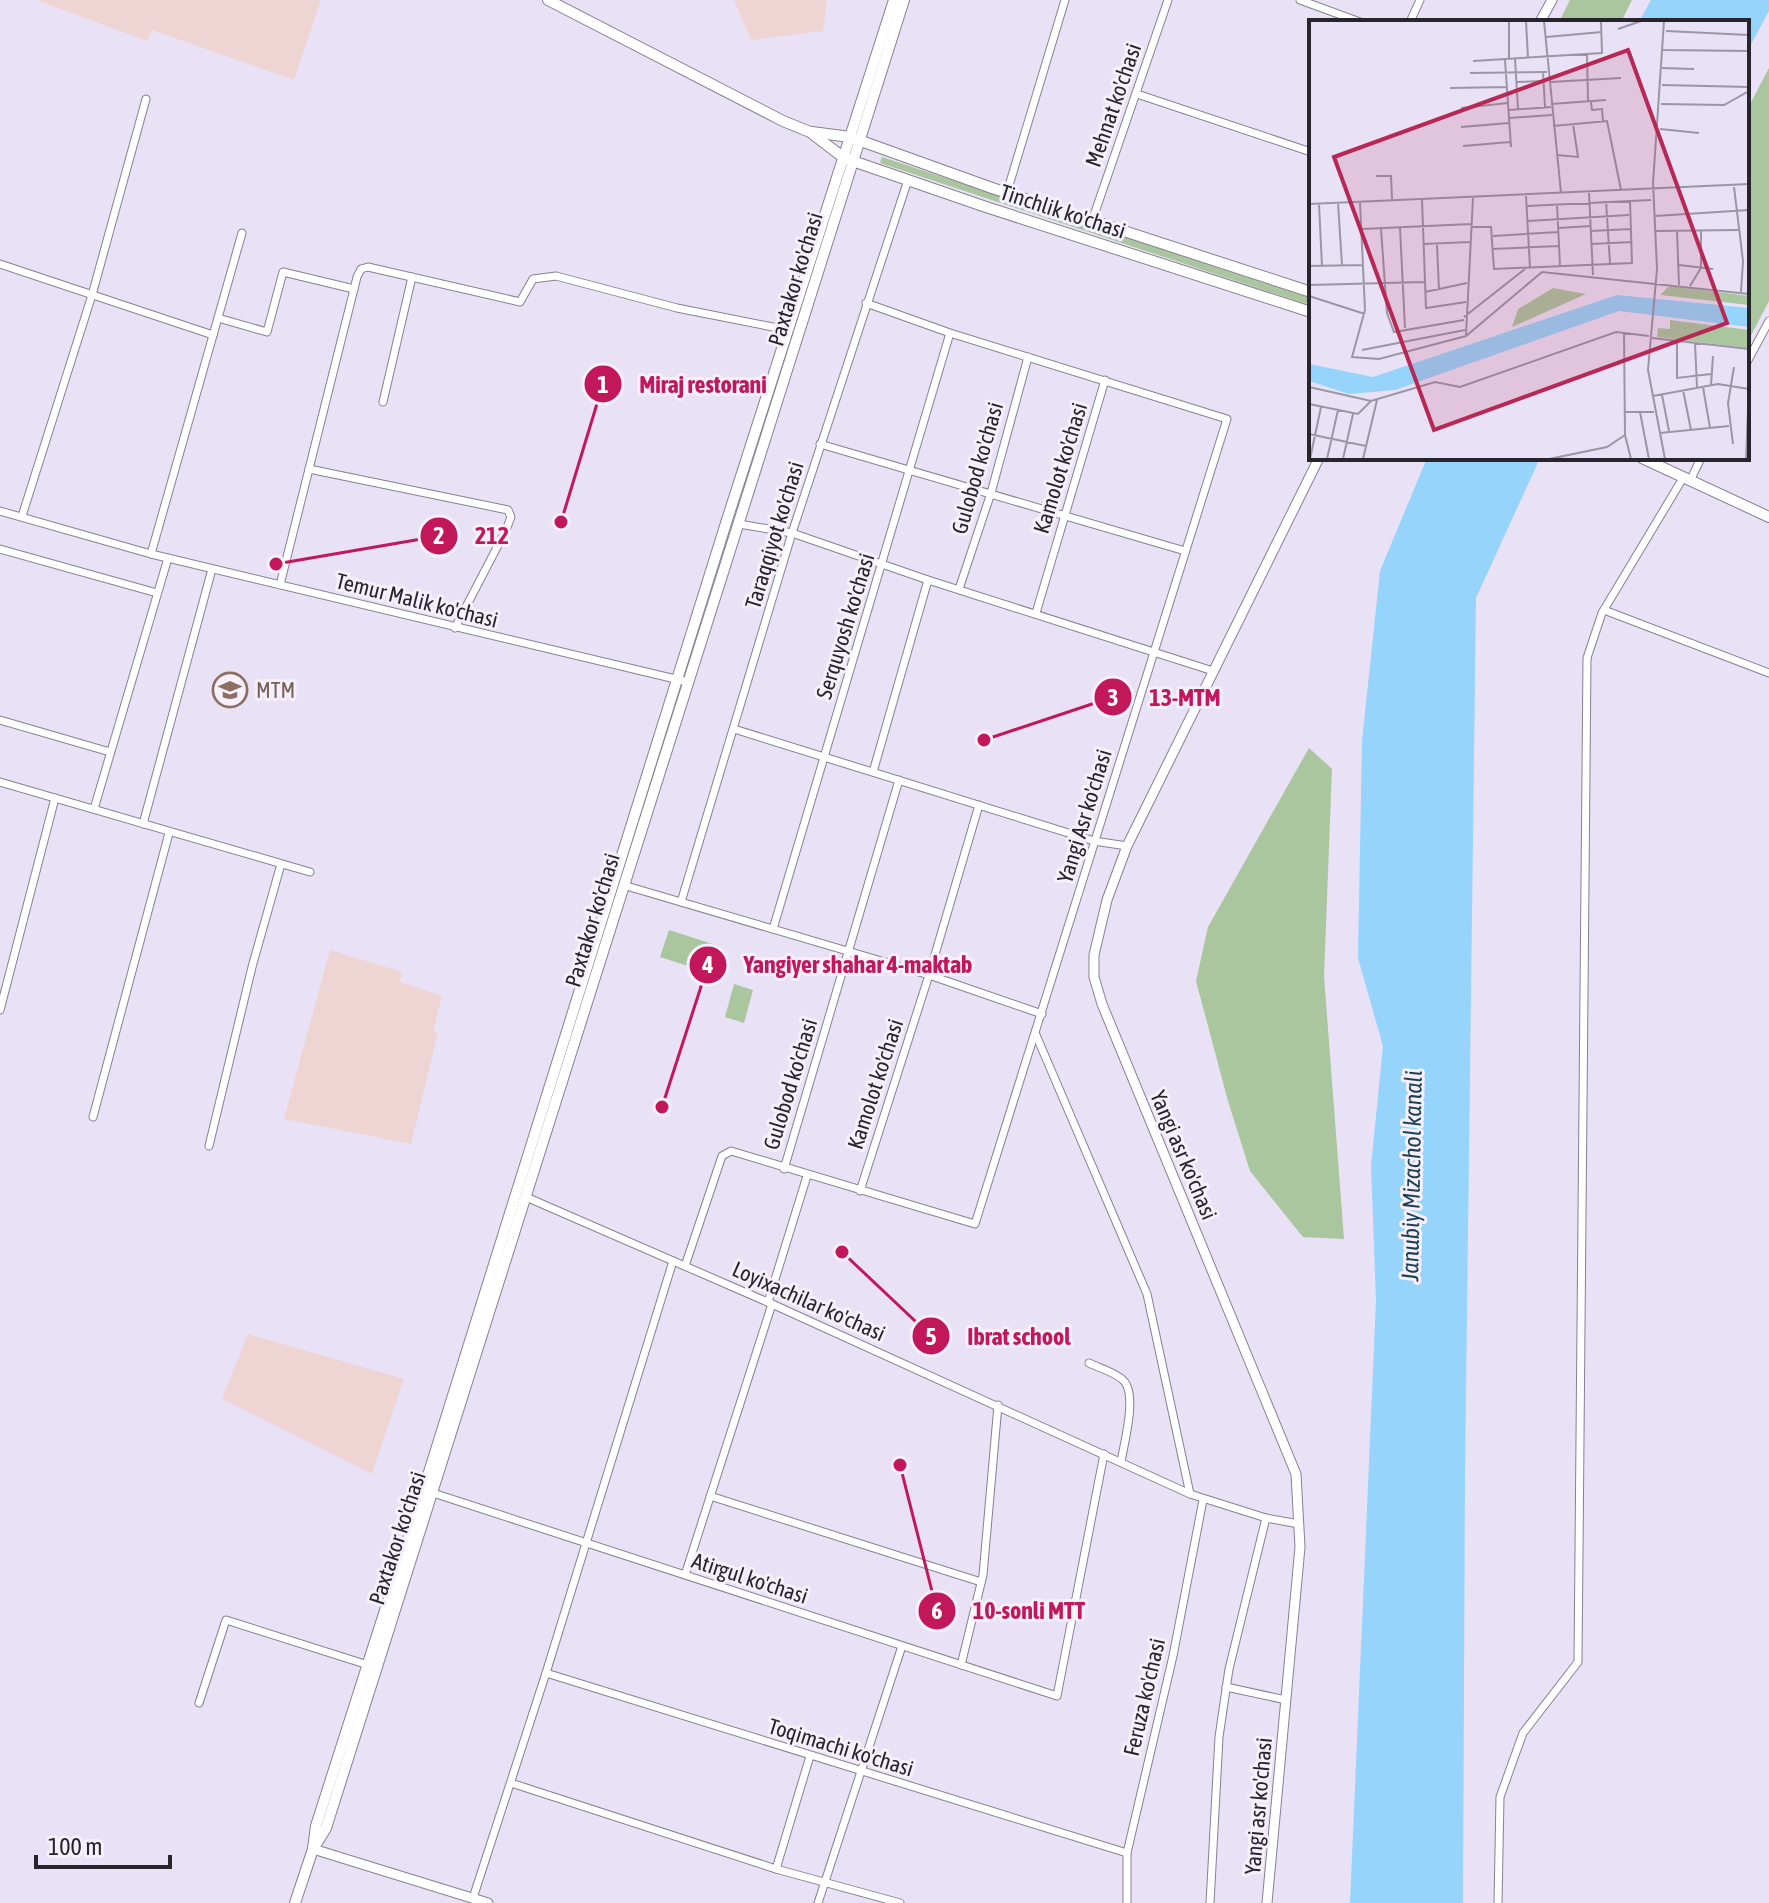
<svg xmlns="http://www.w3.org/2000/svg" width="1769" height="1903" viewBox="0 0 1769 1903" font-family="'Asap Condensed',sans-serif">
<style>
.industrial{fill:#efd4d4}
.green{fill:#a9c69f}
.water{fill:#96d4fb}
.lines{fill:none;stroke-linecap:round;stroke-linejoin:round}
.minor-casing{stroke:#878092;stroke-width:9}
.tertiary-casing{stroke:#878092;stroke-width:11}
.secondary-casing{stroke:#878092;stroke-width:12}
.minor{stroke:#fff;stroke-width:7}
.tertiary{stroke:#fff;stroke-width:9}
.secondary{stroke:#fff;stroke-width:10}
.labels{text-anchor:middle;stroke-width:6;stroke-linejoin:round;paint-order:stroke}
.street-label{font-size:22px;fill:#27242c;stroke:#f5f0fc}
.education-label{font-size:22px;fill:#785e54;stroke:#f5f0fc;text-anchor:start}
.water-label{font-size:24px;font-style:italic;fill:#1b3e52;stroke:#f5f0fc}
.inset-road{fill:none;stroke:#9b95a5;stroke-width:2}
.view{fill:#b72855;fill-opacity:0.15;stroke:#b72855;stroke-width:4}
.inset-edge{fill:none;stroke:#27242c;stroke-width:4}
.leader{fill:none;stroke:#c2185b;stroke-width:3}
.callout-dot{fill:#c2185b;stroke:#f5f0fc;stroke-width:3}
.mark-label{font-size:24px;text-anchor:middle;font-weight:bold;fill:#fff}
.callout-label{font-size:24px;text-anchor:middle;font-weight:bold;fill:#c2185b;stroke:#f5f0fc;stroke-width:6;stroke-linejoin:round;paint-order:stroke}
</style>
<rect width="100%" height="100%" fill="#e9e1f5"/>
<g class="industrial">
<path d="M37 0H321L294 80 152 30 147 41Z"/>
<path d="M734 0H827L823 31 751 40Z"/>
<path d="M330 950 402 972 400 982 442 996 433 1031 438 1032 411 1144 284 1119Z"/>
<path d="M248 1334 404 1379 372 1474 222 1399Z"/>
</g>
<g class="green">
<path d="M1570 0H1632L1621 22H1559Z"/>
<path d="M1769 68V301L1747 343V110Z"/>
<path d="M882 157 1310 298 1309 305 880 163Z"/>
<path d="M1309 748 1332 769 1324 976 1344 1239 1303 1237 1250 1171 1228 1101 1196 981 1208 927Z"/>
<path d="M669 930 719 946 710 973 660 957Z"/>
<path d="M734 984 753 990 744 1023 725 1017Z"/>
</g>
<g class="water">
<path d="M1651 0H1769V11L1747 52V22H1639Z"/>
<path d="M1427 458H1540L1476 598 1465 1470 1463 1903H1350L1376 1300 1371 1166 1383 1046 1358 958 1362 741 1380 571Z"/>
</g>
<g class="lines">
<g class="minor-casing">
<g id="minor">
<path d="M1300 0 1360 22"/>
<path d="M1410 22 1420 0"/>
<path d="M1137 94 1311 152"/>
<path d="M1007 192 1065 0"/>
<path d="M1092 221 1168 0"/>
<path d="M0 264 213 335"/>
<path d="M218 318 267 332 283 272 354 289"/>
<path d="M1747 362 1769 321"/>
<path d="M383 402 412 277"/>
<path d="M820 444 1185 551"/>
<path d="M309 469 508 510 511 517 506 530 455 628"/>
<path d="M1690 481 1701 458"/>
<path d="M0 511 151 554 688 682"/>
<path d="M22 516 92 295 146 99"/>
<path d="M739 524 792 533 928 580 1213 671"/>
<path d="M0 549 157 593"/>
<path d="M151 554 242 233"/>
<path d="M280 585 357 277 361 269 368 267 520 302 533 279 556 276 677 308 788 330"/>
<path d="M959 589 991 493 1028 357"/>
<path d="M1604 610 1769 673"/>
<path d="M1036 613 1105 380"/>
<path d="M0 720 110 752"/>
<path d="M734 729 1094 841 1127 846"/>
<path d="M873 772 928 580"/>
<path d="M0 782 310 872"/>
<path d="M94 809 168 558"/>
<path d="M143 824 212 569"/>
<path d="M623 885 929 975 1042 1014"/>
<path d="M681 902 792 533 908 180"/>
<path d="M773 929 950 333"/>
<path d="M0 1010 55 798"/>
<path d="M1036 1035 1147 1294 1190 1494"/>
<path d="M93 1117 169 833"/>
<path d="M209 1146 252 967 281 864"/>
<path d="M784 1169 899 780"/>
<path d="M860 1191 929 975 979 805"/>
<path d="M526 1197 772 1304 1190 1494 1266 1518 1299 1524"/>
<path d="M685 1266 722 1156 731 1151 975 1224 1227 419 950 333 866 303"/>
<path d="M768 1302 807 1176"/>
<path d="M1089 1363C1099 1368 1115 1372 1123 1380 1138 1394 1124 1443 1121 1462"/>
<path d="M433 1493 1057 1696 1104 1454"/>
<path d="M710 1496 981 1582"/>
<path d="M685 1575 772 1304"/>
<path d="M961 1665 983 1575 998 1405"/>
<path d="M546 1673 1127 1853"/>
<path d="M1226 1687 1286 1700"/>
<path d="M199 1703 226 1620 368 1665"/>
<path d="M511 1783 776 1869 900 1903"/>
<path d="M776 1869 810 1756"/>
<path d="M473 1898 546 1673 673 1261"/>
<path d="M818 1903 902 1646"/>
<path d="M1127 1903V1853L1173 1656 1203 1500"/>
<path d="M1210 1903 1219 1737 1229 1669 1266 1518"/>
<path d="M1498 1903 1500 1797 1523 1733 1578 1662 1587 658 1602 613 1683 478"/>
</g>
</g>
<g class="tertiary-casing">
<g id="tertiary">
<path d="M1540 22 1552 0"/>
<path d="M313 1849 488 1903"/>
<path d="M1267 1903 1300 1547 1296 1474 1102 1004 1094 977V955L1107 900 1127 846 1319 458"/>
</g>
</g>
<g class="secondary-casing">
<g id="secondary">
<path d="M548 0 783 121 810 132 844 158 986 207 1311 312"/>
<path d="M812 132 850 137 992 188 1311 292"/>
<path d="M1642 458 1769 517"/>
<path d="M313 1849 326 1828 904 0"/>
<path d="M295 1903 313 1849 316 1826 420 1501 726 523 894 0"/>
</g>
</g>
<use href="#minor" class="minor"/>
<use href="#tertiary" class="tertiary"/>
<use href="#secondary" class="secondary"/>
</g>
<defs>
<g id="school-ring" transform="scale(1.8)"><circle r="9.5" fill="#f5f0fc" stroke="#8d6e63" stroke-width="1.5"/><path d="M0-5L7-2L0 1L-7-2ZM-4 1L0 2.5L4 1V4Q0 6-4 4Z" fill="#8d6e63"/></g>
</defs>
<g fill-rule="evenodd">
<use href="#school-ring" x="230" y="690"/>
</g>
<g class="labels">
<g class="street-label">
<text transform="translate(1113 105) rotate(-71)" y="8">Mehnat ko'chasi</text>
<text transform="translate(1063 211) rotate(18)" y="8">Tinchlik ko'chasi</text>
<text transform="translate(795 279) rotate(-73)" y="8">Paxtakor ko'chasi</text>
<text transform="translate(977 468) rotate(-74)" y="8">Gulobod ko'chasi</text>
<text transform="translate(1060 468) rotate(-73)" y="8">Kamolot ko'chasi</text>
<text transform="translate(774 535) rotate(-73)" y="8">Taraqqiyot ko'chasi</text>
<text transform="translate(417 600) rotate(14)" y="8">Temur Malik ko'chasi</text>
<text transform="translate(845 626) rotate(-73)" y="8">Serquyosh ko'chasi</text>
<text transform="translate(1084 816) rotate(-73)" y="8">Yangi Asr ko'chasi</text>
<text transform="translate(592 920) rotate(-73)" y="8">Paxtakor ko'chasi</text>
<text transform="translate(790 1084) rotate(-73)" y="8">Gulobod ko'chasi</text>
<text transform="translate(875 1084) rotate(-72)" y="8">Kamolot ko'chasi</text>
<text transform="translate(1184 1155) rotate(67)" y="8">Yangi asr ko'chasi</text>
<text transform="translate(809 1301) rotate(24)" y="8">Loyixachilar ko'chasi</text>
<text transform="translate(397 1538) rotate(-72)" y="8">Paxtakor ko'chasi</text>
<text transform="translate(750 1578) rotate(18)" y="8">Atirgul ko'chasi</text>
<text transform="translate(1144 1697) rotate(-77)" y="8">Feruza ko'chasi</text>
<text transform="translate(841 1747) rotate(17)" y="8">Toqimachi ko'chasi</text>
<text transform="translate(1258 1806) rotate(-85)" y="8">Yangi asr ko'chasi</text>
</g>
<g class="education-label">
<text x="256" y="698">MTM</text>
</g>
<g class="water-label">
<text transform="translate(1412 1176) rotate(-89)" y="8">Janubiy Mizachol kanali</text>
</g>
</g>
<g transform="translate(1309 20)">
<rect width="440" height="440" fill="#e9e1f5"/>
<path d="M360 266 440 276V285L351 275ZM244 268 277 274 203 307 209 289ZM361 300 440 310V328L348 317 349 308 361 309Z" fill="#a9c69f"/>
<path d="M308 275 440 288V307L310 291 86 370 40 374 0 361V344L64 357Z" fill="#96d4fb"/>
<path class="inset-road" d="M200 1V38M217 1 219 38M235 1 252 173M309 9 332 1M357 11 440 15M237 17 293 12M354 30 440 31M278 34 279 81M206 39 209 89M196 40 202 127M164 41 293 33 292 1M353 48 385 49M234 52 236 87M161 53 238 52M207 62 234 61M241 62 312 58M353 65 440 67M141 68 198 67M282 82 283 90 293 89 294 101M242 84 297 80M352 84 415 85 440 71M152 88 199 83M199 90 242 87M200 98 243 95M244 106 298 101 312 170M152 107 200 103M351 109 390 113M154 126 201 122M248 135 269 137 264 104M67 156H82L83 179M344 162 348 249 339 350 356 439M344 163 355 1M425 167 434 241 432 272M280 173 284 255M217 176 221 248M113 180 117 288 157 282M297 181 301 243M51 182 56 290 43 337 70 339 157 316 233 252 440 274M29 183 33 245M0 184 440 164M10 184 13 246M248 184 251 246M218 186 342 180M346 196 440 190M219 201 320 195M162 207H182L185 249 323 243 321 181M91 208 96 308M249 208 282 206M53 209 162 204M72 209 78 293 85 312 155 300M282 211 322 209M346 211 429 210M368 211 370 265M184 216 249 212M114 224 161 222M283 224 323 222M128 225 130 270M184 229 250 226M370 245 404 249M0 246 54 245M0 265 116 262M381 266 392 248V211M116 272 158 263M0 276 56 294M155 297 216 249M315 312 316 415 322 439M157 315 164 178M343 318 440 329M368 321V358L402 354M386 323 388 367M53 330 156 310M402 365 404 336M0 367 62 381 126 362 151 367 307 312 340 316M394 367 401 408M374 370 382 410M353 375 360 411M344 376 409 364 440 369M0 384 49 394 62 381M315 392H345M331 392 340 439M351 413 420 406M0 414 57 426M424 424 419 383 425 347M1 439 12 387M18 439 29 390M34 439 44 394M54 439 68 380M240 439 298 427 316 415M437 439 440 366"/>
<path class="view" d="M319 30 418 303 125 410 25 137Z"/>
<rect width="440" height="440" class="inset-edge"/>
</g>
<path class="leader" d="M561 522L603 384M276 564L439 536M984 740L1113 697M662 1107L708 965M842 1252L931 1336M900 1465L937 1611"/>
<g class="callout-dot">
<circle cx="561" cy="522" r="8"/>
<circle cx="276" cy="564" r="8"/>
<circle cx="984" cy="740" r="8"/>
<circle cx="662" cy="1107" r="8"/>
<circle cx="842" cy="1252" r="8"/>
<circle cx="900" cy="1465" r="8"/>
<circle cx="603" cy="384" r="20"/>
<circle cx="439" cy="536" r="20"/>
<circle cx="1113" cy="697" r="20"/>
<circle cx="708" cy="965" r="20"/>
<circle cx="931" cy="1336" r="20"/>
<circle cx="937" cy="1611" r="20"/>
</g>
<g class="mark-label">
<text x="603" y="393">1</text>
<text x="439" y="544">2</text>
<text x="1113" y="706">3</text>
<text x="708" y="973">4</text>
<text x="931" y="1345">5</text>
<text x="937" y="1619">6</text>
</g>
<g class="callout-label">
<text x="703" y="393">Miraj restorani</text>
<text x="492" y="544">212</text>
<text x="1185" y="706">13-MTM</text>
<text x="858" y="973">Yangiyer shahar 4-maktab</text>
<text x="1019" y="1345">Ibrat school</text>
<text x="1029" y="1619">10-sonli MTT</text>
</g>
<path d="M36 1855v12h134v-12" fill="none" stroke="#27242c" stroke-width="4"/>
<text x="48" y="1855" font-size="24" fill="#27242c" stroke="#f5f0fc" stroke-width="6" paint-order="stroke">100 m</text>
</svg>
